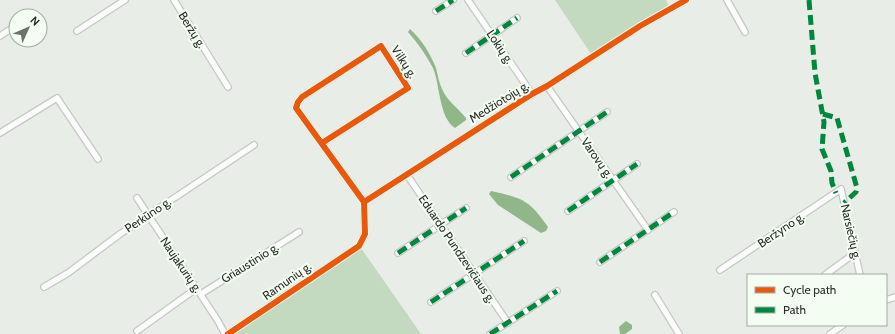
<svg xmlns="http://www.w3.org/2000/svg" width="895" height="334" viewBox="0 0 895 334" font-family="Cabin,sans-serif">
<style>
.green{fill:#c4dac0}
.water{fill:#90b68a}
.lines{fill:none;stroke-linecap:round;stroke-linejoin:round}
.street-casing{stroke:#c4c8c4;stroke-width:8}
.street{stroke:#fcfcfc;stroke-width:5.5}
.quiet{stroke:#00873e;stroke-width:5;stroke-dasharray:10 5;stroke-linecap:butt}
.cycleway-casing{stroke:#f4fdf2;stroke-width:8}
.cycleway{stroke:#e8590c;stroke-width:6}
.labels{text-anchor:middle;stroke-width:4;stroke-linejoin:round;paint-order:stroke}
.street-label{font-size:12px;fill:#2b2f2b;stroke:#f4fdf2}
</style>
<rect width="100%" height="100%" fill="#e8ede8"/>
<g class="green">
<path d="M555 0H666L669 6 591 54Z"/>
<path d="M361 248 421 334H234Z"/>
</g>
<g class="water">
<path d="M410 29C422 40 430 53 436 68 438 75 439 83 442 89 447 101 458 108 466 118V120L455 128C439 118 440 84 433 68 426 55 418 43 408 32Z"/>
<path d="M491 191C523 198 529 200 548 227L546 231 541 233 498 205 489 194Z"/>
<path d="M626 321 632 325V329L625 334H620L619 327Z"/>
</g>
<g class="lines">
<g class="street-casing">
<g id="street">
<path d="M174 0 228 87"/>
<path d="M468 0 532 94"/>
<path d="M727 0 745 32"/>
<path d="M436 11 453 0"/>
<path d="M77 31 125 0"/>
<path d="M0 36 14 27"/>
<path d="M466 53 517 18"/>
<path d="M547 86 648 230"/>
<path d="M0 133 57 98 98 159"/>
<path d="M322 143 408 88 381 46 302 97 298 102 296 108 364 202"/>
<path d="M407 175 508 323"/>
<path d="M511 177 607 112"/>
<path d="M137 198 218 321 225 334"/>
<path d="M568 211 637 164"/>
<path d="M398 253 466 208"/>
<path d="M600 262 674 212"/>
<path d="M720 270 841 189 860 275"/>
<path d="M825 275 855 253"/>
<path d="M44 287 68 273 120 234 254 145"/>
<path d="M201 294 299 232"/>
<path d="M655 295 679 334"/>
<path d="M886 300 895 297"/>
<path d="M431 302 524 241"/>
<path d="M137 331 197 288"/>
<path d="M228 334 359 246 365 234 364 202 532 94 547 86 640 26 686 0"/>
<path d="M490 334 557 291"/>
<path d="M830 334 843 325"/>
</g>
</g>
<use href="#street" class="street"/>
<g class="quiet">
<path d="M809 0 815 73 824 122 822 149 831 171 832 183 836 193"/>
<path d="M436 11 453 0"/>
<path d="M466 53 517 18"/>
<path d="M823 114 837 118 857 188 856 192 844 203"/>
<path d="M511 177 607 112"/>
<path d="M568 211 637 164"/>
<path d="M398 253 466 208"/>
<path d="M600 262 674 212"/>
<path d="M431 302 524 241"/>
<path d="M490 334 557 291"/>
</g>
<g class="cycleway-casing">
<g id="cycleway">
<path d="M322 143 408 88 381 46 302 97 298 102 296 108 364 202"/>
<path d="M228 334 359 246 365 234 364 202 532 94 547 86 640 26 686 0"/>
</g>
</g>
<use href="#cycleway" class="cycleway"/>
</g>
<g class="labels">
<g class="street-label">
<text transform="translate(192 30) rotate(58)" y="4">Beržų g.</text>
<text transform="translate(500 47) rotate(56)" y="4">Lokių g.</text>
<text transform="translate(404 62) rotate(57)" y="4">Vilkų g.</text>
<text transform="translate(499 102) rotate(-32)" y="4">Medžiotojų g.</text>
<text transform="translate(597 158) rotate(55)" y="4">Varovų g.</text>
<text transform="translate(148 215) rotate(-34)" y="4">Perkūno g.</text>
<text transform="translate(781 230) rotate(-34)" y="4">Beržyno g.</text>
<text transform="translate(851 232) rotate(77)" y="4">Narsiečių g.</text>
<text transform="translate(457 249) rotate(56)" y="4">Eduardo Pundzevičiaus g.</text>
<text transform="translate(250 263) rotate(-32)" y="4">Griaustinio g.</text>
<text transform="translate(181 265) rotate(56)" y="4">Naujakurių g.</text>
<text transform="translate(287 281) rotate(-35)" y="4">Ramunių g.</text>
</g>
</g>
<rect x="747" y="274" width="140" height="52" fill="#f4fdf2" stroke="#a4aba2"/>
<rect x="755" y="287" width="20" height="6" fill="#e8590c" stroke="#a4aba2"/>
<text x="783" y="294" font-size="12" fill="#2b2f2b">Cycle path</text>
<rect x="755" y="307" width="20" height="6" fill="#00873e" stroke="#a4aba2"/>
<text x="783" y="314" font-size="12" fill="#2b2f2b">Path</text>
<g transform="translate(28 28) rotate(45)"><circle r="19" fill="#f4fdf2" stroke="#a4aba2"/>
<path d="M0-3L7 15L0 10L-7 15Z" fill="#6d726d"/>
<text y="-6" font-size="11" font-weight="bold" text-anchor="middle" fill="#2b2f2b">N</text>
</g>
</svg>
